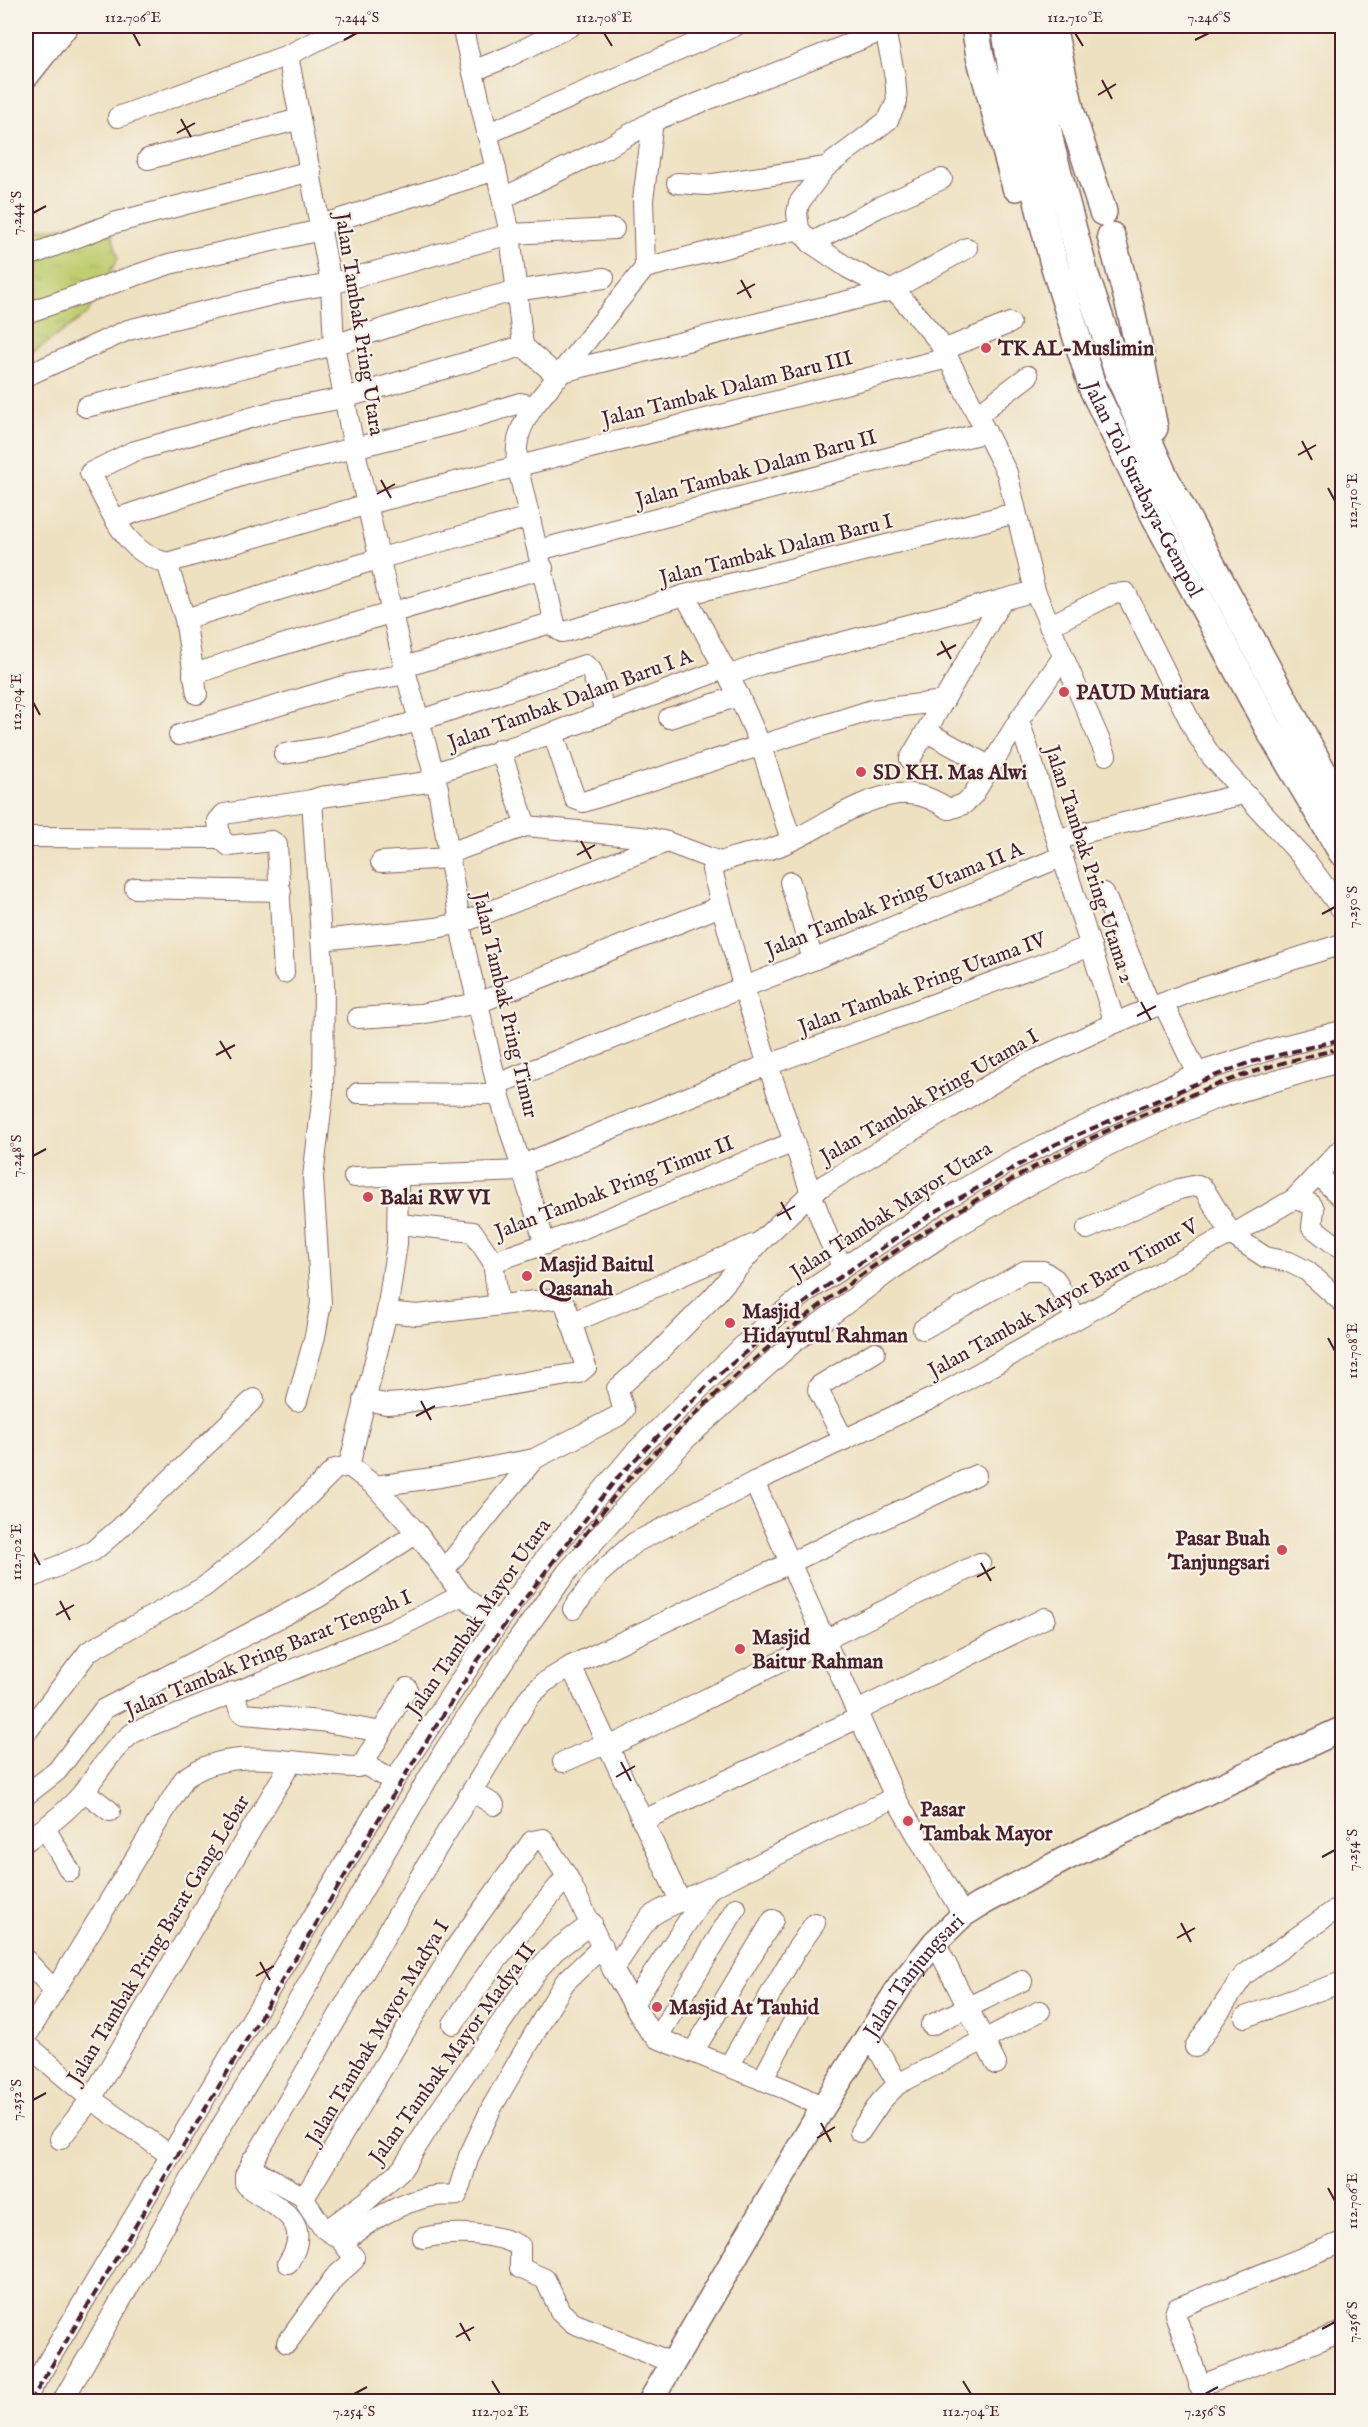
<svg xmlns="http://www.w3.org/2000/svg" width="1368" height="2427" viewBox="0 0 1368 2427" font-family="'IM FELL English',serif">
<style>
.grass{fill:url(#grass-tufts);stroke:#84764e;stroke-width:1.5}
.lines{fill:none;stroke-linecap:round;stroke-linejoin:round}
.minor-casing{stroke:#836360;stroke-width:22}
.major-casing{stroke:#836360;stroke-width:27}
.highway-casing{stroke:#836360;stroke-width:30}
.minor{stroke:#fff;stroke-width:20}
.major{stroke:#fff;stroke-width:24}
.highway{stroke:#fff;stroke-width:27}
.rail{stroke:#4a1f2b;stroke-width:4;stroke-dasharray:9 4.5;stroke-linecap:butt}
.ticks{fill:none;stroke:#4a1f2b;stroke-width:2}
.poi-dot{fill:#d1495b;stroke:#f7f3e8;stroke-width:2}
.labels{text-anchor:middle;stroke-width:4.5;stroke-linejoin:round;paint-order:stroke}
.street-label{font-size:21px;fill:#4a1f2b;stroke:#f7f3e8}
.poi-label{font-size:21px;font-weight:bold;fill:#4a1f2b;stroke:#f7f3e8;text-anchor:start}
.neatline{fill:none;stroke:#4a1f2b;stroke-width:2}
.ticks-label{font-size:15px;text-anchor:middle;fill:#4a1f2b}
</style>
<defs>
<pattern id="grass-tufts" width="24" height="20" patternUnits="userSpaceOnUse" patternTransform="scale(1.5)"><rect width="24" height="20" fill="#bfce70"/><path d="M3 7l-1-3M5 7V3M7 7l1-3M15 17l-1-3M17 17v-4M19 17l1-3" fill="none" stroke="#a6b061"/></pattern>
</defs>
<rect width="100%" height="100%" fill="#f7f3e8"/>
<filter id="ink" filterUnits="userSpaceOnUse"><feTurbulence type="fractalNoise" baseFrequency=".0167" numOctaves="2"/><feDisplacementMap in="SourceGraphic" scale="12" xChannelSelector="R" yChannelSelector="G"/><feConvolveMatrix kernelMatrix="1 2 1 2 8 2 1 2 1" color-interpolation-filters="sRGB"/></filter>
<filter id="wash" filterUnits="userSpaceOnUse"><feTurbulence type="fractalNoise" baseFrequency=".008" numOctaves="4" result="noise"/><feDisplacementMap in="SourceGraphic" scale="24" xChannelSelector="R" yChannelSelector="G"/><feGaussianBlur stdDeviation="1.35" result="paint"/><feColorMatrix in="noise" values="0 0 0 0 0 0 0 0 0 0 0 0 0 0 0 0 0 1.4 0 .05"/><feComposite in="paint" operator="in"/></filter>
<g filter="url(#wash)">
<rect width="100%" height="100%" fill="#eee1c1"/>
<path class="grass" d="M79 225 112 234 118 258 87 314 26 357V231Z"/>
</g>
<g filter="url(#ink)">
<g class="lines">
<g class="minor-casing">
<g id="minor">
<path d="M462 26 496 170"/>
<path d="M288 55 331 284 334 345 354 447 406 674 438 788 463 940 499 1094 545 1244"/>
<path d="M473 71 510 56 571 26"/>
<path d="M118 117 288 55 347 26"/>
<path d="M653 121 643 200 645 268 534 406C520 427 515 440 517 465L556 628 562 632 568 631 685 595 1016 513"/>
<path d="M487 134 735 26"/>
<path d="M148 159 300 119"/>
<path d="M826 167 799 203 797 213 799 229 811 243 848 268 899 295 937 339 948 358 1007 473 1035 591 1106 755"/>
<path d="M677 183 707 185 826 167 862 140 888 120 897 101 895 77 884 26"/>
<path d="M503 198 608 147 653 121 885 30"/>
<path d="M321 225 496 170 510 234 523 346"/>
<path d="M811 243 879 207 942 179"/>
<path d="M26 257 114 223 311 171"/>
<path d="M645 268 799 229"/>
<path d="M26 313 169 264 321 230"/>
<path d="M943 350 1010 323"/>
<path d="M562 372 892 290 967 248"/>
<path d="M26 376 128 330 280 293 331 284 510 234 614 229"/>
<path d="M86 407 334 345 432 313 514 291 604 278"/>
<path d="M977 415 1028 376"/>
<path d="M116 519 244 475 455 423 520 403 534 406"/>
<path d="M539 550 986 432"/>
<path d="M167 563 368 504 948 358"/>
<path d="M685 595 739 696 761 746 791 840"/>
<path d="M185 619 381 558 530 517"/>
<path d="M1049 626 1112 594 1126 593 1195 731 1211 756 1306 861 1342 910"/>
<path d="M404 667 554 622"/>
<path d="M193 675 248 655 543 568"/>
<path d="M728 676 761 664 1002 600"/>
<path d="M197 694 185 619 167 563C122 552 112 510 90 473L132 452 274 411 344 398 523 346 558 377"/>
<path d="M669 718 739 696"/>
<path d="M1019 720 1115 1023"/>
<path d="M927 732 989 766"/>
<path d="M553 733 575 799 583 802 872 710 944 701"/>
<path d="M179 735 350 684 406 674"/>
<path d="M500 749 526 826"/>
<path d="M284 754 326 747 418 721 585 665 591 670 606 714"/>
<path d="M910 759 1002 600 1035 591"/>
<path d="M432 774 553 733 724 669"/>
<path d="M31 837 220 838"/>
<path d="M1058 839 1243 794"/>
<path d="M449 853 526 826 650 838 667 842 720 862"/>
<path d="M381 862 450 858"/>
<path d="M790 882 813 960"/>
<path d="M135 888 281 891"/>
<path d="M1104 893 1151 1008"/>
<path d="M321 940 436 928 461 923 667 842"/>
<path d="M284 973 277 845 272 841 229 846 220 838 218 821 224 814 312 800"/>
<path d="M1163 1003 1197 1073"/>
<path d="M358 1018 420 1014 478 1003 721 906"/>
<path d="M497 1084 813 960 1063 856"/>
<path d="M358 1093 499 1094"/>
<path d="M1342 1148 1294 1199 1232 1235 1265 1257 1289 1262 1307 1271 1342 1302"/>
<path d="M520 1166 757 1069 1091 946"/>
<path d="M1317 1174 1342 1198"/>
<path d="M354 1177 521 1171"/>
<path d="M1294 1199 1311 1204 1314 1209 1312 1227 1342 1250"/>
<path d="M399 1224 473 1232 493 1262 499 1305"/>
<path d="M493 1262 545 1244 794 1142"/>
<path d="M843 1268 829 1240 811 1193 768 1065 743 986 712 870C724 856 750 854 767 850 812 837 850 800 898 794 918 792 933 799 949 809L964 804 973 795 1019 720 1063 657"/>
<path d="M571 1323 755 1244"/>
<path d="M923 1329 1025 1271H1043L1055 1279 1076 1318"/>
<path d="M364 1400 386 1404 402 1403 579 1373 586 1367 566 1306 560 1298 417 1315 387 1312"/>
<path d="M297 1401 315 1336 321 1303 313 1177 323 1094 324 984 312 800 321 797 435 781"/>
<path d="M844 1440 818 1390 819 1386 875 1352"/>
<path d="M349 1466 387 1312 397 1243 398 1177"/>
<path d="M349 1466 375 1486 417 1533 462 1595 498 1623"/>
<path d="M754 1482 895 1797 963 1915"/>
<path d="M375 1486 440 1477 534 1459 618 1416 624 1410 617 1389 658 1353 713 1297 760 1242 811 1193 902 1137 1016 1069 1115 1023 1190 992 1342 944"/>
<path d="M444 1570 534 1459"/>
<path d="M26 1580 93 1551 119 1529 254 1399"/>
<path d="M573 1609 598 1575 634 1543 754 1482 939 1395 1224 1237 1232 1235 1204 1189 1198 1185 1179 1189 1087 1229"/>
<path d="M571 1666 680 1901"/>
<path d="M233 1692 240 1711 244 1714 320 1721 382 1732"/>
<path d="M857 1711 1045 1618"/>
<path d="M26 1733 89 1651 204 1587 268 1536 335 1469 349 1466"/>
<path d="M609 1747 980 1563"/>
<path d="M563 1762 607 1743"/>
<path d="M363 1764 394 1781"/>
<path d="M84 1791 110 1811"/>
<path d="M472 1791 494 1805"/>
<path d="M26 1795 57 1771 104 1709 319 1597 417 1533"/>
<path d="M642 1821 860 1717"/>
<path d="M45 1828 70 1871"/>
<path d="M26 1841C47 1827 70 1809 86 1789 101 1768 113 1748 134 1732L393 1630 462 1595"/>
<path d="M935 1942 996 2064"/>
<path d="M26 1960 54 1990"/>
<path d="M613 1970 639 1931 651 1916 663 1909 710 1888 895 1797"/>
<path d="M633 2004 710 1888"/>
<path d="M1245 2017 1342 1982"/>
<path d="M453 2024 496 1961 567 1876"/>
<path d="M931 2025 1022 1981"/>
<path d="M869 2034 898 2084"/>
<path d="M26 2037 184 1779C232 1741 302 1767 358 1767L363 1764 407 1688"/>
<path d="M657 2038 736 1908"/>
<path d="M26 2044 91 2099 170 2155"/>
<path d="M1195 2047 1244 1975 1342 1905"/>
<path d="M693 2052 773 1920"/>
<path d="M729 2066 796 1950 815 1923"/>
<path d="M762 2080 797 2015"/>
<path d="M860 2132 881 2101 898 2084 1040 2011"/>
<path d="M60 2139 91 2099 292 1761"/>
<path d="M252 2160 255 2170 302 2196 306 2195 455 1948 532 1841 543 1839 567 1876 613 1970 650 2032 657 2038 788 2090 823 2107"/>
<path d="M302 2196 323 2228 337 2237"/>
<path d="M327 2230 366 2201 402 2169 438 2113 539 1968 556 1950 592 1923"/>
<path d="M423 2238C452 2231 493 2232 520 2246V2268L545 2279 560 2311 573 2323 673 2363"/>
<path d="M288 2263C315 2221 279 2209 249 2188L245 2183V2175L434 1853 530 1696 545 1682 571 1666 976 1475"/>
<path d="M287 2343 334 2278 353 2261 354 2257 343 2243C365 2222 403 2201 434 2196 441 2195 449 2196 457 2195L469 2156 492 2107 551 2005 565 1982 603 1946"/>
<path d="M1199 2386 1342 2332"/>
<path d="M26 2398 394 1781 498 1623 547 1556 634 1453 755 1334 810 1290 946 1199 1013 1160 1197 1073 1279 1047 1342 1031"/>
<path d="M62 2402 225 2120 297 2003 444 1751 512 1648 567 1572 687 1438 793 1343 893 1269 951 1230 1027 1186 1125 1137 1212 1100 1342 1061"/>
<path d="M1206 2402 1175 2314 1177 2308 1342 2242"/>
</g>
</g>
<g class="major-casing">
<g id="major">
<path id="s1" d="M650 2402 823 2107 902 1983 935 1942 963 1915 979 1905 1067 1858 1342 1729"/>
</g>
</g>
<g class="highway-casing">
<g id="highway">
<path d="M975 26 980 56 1016 187"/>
<path id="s2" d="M1005 26 1024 146 1054 264 1093 389 1156 518 1269 729 1342 852"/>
<path d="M1028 26 1051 147 1085 275 1119 375 1164 476 1342 808"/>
<path d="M1052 26 1071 113 1103 212"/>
<path d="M26 43 40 26"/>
<path d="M26 74 64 26"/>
<path d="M1111 236 1132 315 1154 428"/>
</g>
</g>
<use href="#minor" class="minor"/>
<use href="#major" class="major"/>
<use href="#highway" class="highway"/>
<g class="rail">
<path d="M576 1546C591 1527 606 1506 621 1488 640 1465 663 1446 684 1425 840 1269 1044 1143 1253 1072 1279 1063 1307 1057 1333 1050"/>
<path d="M30 2402 402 1780 478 1660 617 1478 717 1376 772 1330 818 1292 933 1213 1056 1144 1209 1078 1251 1062 1342 1039"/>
</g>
</g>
</g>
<path class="ticks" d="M133 33 140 46M604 33 612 46M1075 33 1083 46M344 40 357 33M1195 40 1209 33M1102 80 1112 99M1098 95 1116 84M181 119 191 137M177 133 195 123M33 213 46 206M741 280 751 298M737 294 755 284M1302 441 1312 460M1298 455 1316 445M381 480 391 498M1328 488 1335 501M377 494 395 484M941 641 951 659M937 655 956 645M33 702 40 715M581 841 591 859M577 855 595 845M1322 914 1335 907M1141 1002 1151 1020M1137 1016 1156 1006M220 1041 231 1059M216 1055 235 1045M33 1156 46 1149M781 1202 791 1220M777 1216 795 1206M1328 1338 1335 1351M421 1401 431 1420M416 1416 435 1406M33 1552 40 1565M981 1563 991 1581M977 1577 995 1567M60 1601 70 1620M56 1615 74 1605M621 1762 631 1781M616 1777 635 1766M1322 1857 1335 1850M1181 1923 1191 1942M1177 1938 1195 1928M260 1962 270 1980M256 1976 274 1966M33 2100 46 2093M821 2123 831 2142M817 2138 835 2127M1328 2188 1335 2201M460 2323 470 2341M1322 2329 1335 2322M456 2337 474 2327M492 2381 500 2394M963 2381 971 2394M354 2394 367 2387M1205 2394 1218 2387"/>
<g class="poi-dot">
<circle cx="986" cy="348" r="6"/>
<circle cx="1064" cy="692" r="6"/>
<circle cx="861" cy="772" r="6"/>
<circle cx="368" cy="1197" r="6"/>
<circle cx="527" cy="1276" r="6"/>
<circle cx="730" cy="1323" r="6"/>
<circle cx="1282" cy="1550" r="6"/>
<circle cx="740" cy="1649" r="6"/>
<circle cx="908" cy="1821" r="6"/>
<circle cx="657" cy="2007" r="6"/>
</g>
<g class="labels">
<g class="street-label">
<text transform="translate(360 324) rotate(81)" y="7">Jalan Tambak Pring Utara</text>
<text transform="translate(727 388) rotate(-14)" y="7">Jalan Tambak Dalam Baru III</text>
<text transform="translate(756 468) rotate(-15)" y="7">Jalan Tambak Dalam Baru II</text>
<text dy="7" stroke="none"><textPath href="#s2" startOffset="486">Jalan Tol Surabaya–Gempol</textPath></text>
<text transform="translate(776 549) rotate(-14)" y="7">Jalan Tambak Dalam Baru I</text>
<text transform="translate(570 699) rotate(-20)" y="7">Jalan Tambak Dalam Baru I A</text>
<text transform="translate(1090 864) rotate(72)" y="7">Jalan Tambak Pring Utama 2</text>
<text transform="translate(894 899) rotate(-22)" y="7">Jalan Tambak Pring Utama II A</text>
<text transform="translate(922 983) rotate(-20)" y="7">Jalan Tambak Pring Utama IV</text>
<text transform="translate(506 1005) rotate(77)" y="7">Jalan Tambak Pring Timur</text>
<text transform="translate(929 1096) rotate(-30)" y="7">Jalan Tambak Pring Utama I</text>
<text transform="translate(614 1187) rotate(-21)" y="7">Jalan Tambak Pring Timur II</text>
<text transform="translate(891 1210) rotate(-33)" y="7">Jalan Tambak Mayor Utara</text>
<text transform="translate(1063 1298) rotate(-29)" y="7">Jalan Tambak Mayor Baru Timur V</text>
<text transform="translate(478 1617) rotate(-55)" y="7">Jalan Tambak Mayor Utara</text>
<text transform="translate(268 1653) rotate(-22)" y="7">Jalan Tambak Pring Barat Tengah I</text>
<text transform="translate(158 1939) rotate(-59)" y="7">Jalan Tambak Pring Barat Gang Lebar</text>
<text dy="7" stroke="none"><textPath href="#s1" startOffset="502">Jalan Tanjungsari</textPath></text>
<text transform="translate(377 2032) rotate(-59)" y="7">Jalan Tambak Mayor Madya I</text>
<text transform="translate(452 2053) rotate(-54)" y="7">Jalan Tambak Mayor Madya II</text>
</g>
<g class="poi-label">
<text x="998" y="355">TK AL-Muslimin</text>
<text x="1076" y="699">PAUD Mutiara</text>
<text x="873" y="779">SD KH. Mas Alwi</text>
<text x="380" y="1204">Balai RW VI</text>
<text x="539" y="1271">Masjid Baitul<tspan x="539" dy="24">Qasanah</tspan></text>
<text x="742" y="1318">Masjid<tspan x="742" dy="24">Hidayutul Rahman</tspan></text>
<text x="1270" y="1545" text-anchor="end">Pasar Buah<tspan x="1270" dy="24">Tanjungsari</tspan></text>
<text x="752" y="1644">Masjid<tspan x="752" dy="24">Baitur Rahman</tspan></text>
<text x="920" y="1816">Pasar<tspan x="920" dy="24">Tambak Mayor</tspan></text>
<text x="669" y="2014">Masjid At Tauhid</text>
</g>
</g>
<rect width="1368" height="2427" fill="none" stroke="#f7f3e8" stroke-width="66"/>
<rect x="33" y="33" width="1302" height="2361" class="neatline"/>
<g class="ticks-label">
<text x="133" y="22">112.706°E</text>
<text x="357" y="22">7.244°S</text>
<text x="604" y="22">112.708°E</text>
<text x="1075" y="22">112.710°E</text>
<text x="1209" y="22">7.246°S</text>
<text transform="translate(16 213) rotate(-90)" y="5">7.244°S</text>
<text transform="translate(1352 501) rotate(-90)" y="5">112.710°E</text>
<text transform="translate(16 702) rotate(-90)" y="5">112.704°E</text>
<text transform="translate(1352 907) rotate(-90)" y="5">7.250°S</text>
<text transform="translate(16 1156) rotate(-90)" y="5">7.248°S</text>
<text transform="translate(1352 1351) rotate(-90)" y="5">112.708°E</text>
<text transform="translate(16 1552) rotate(-90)" y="5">112.702°E</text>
<text transform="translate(1352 1850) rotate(-90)" y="5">7.254°S</text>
<text transform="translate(16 2100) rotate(-90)" y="5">7.252°S</text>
<text transform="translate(1352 2201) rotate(-90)" y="5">112.706°E</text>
<text transform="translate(1352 2322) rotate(-90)" y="5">7.256°S</text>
<text x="354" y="2416">7.254°S</text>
<text x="500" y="2416">112.702°E</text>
<text x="971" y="2416">112.704°E</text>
<text x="1205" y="2416">7.256°S</text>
</g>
</svg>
